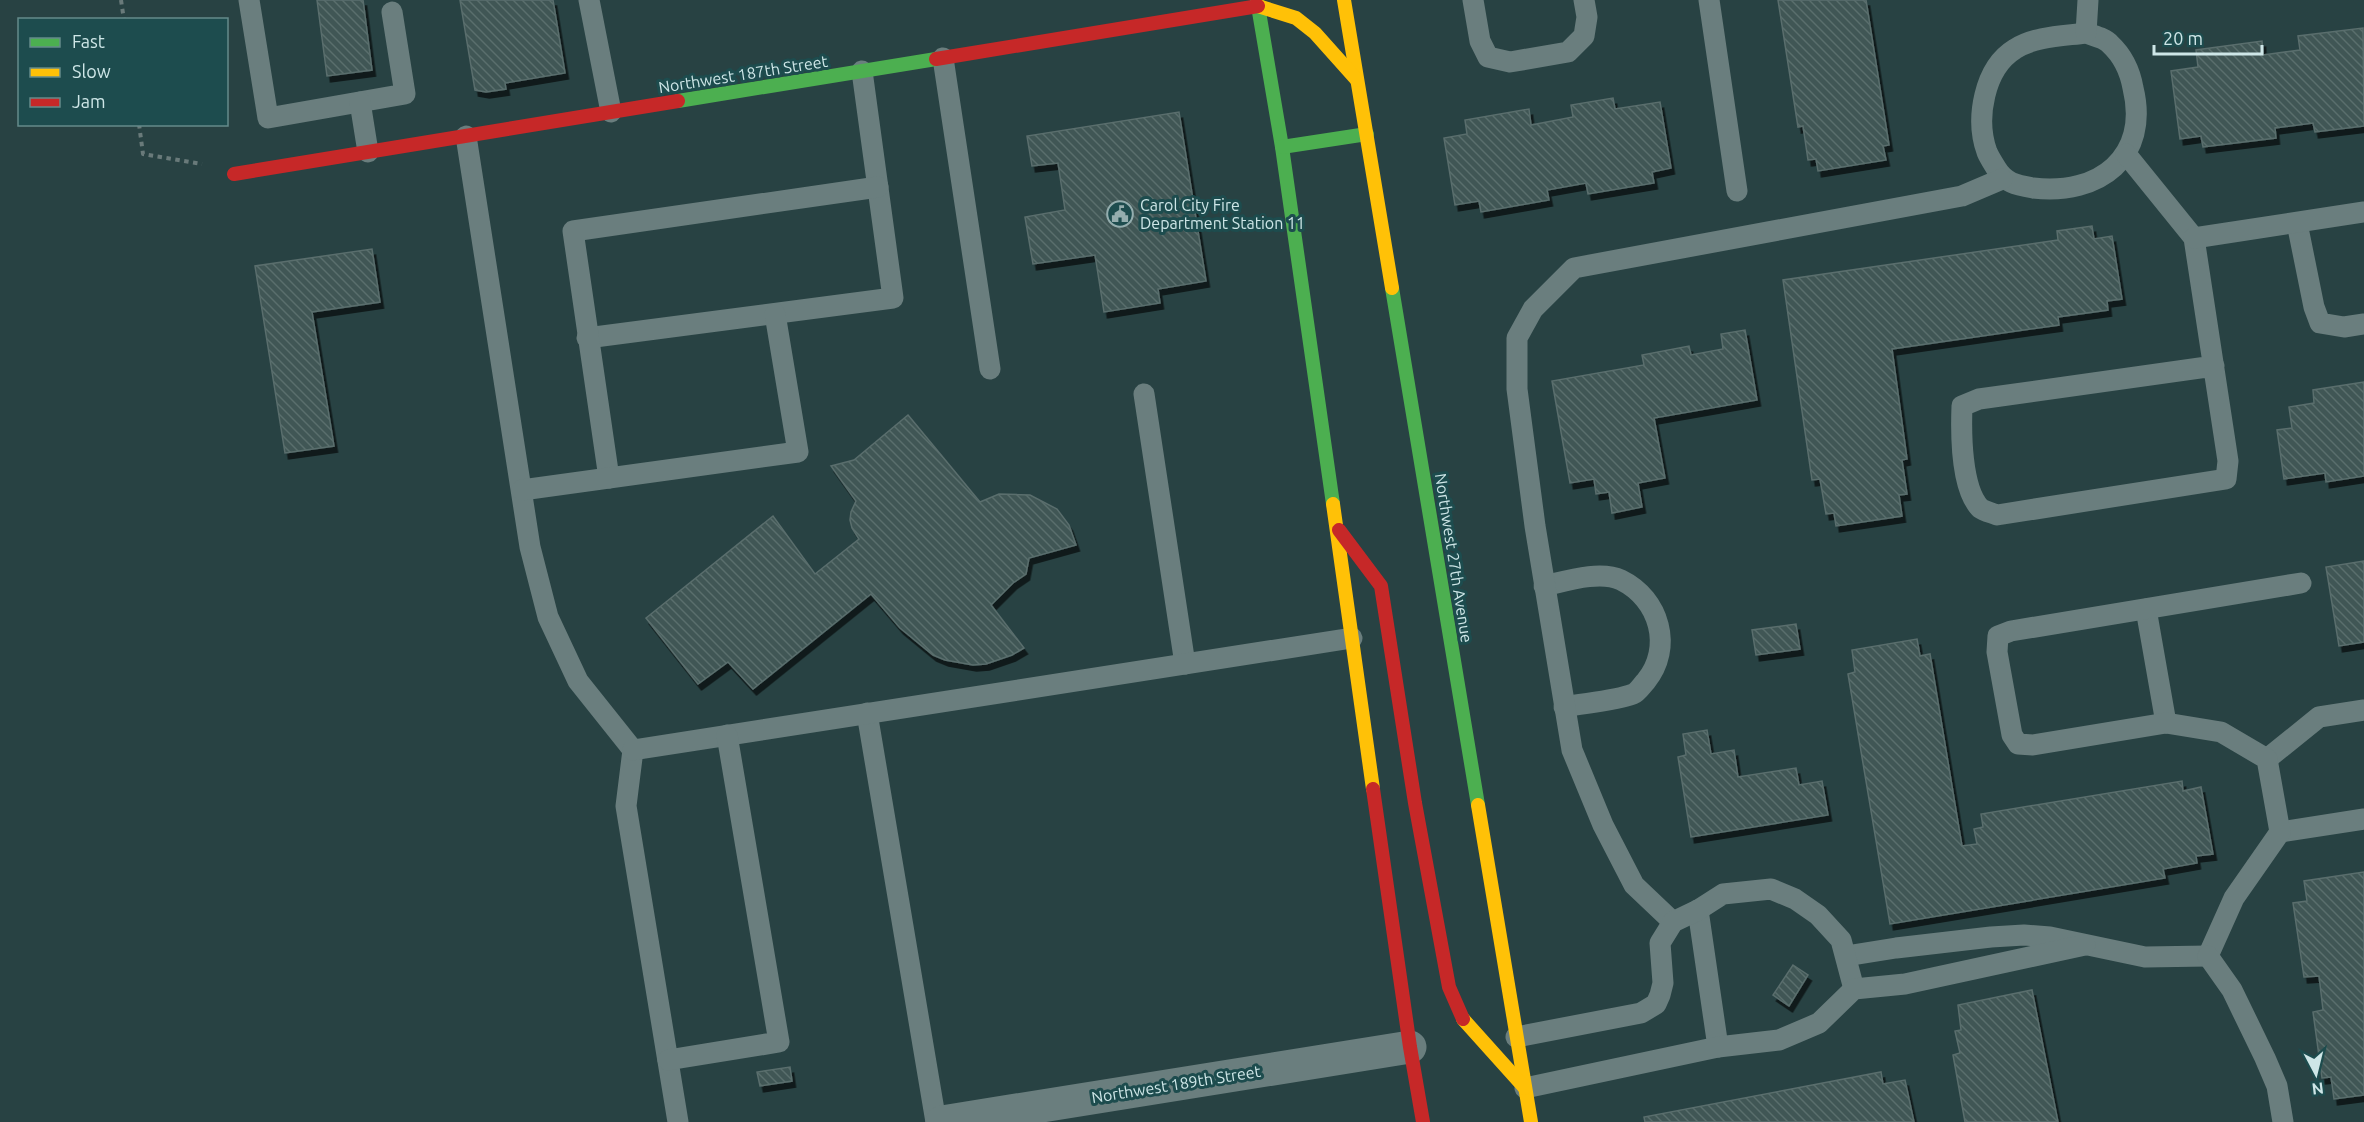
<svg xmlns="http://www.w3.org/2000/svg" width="2364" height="1122" viewBox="0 0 2364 1122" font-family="Ubuntu,sans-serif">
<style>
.building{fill:url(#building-back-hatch);stroke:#5a6e6d;stroke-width:1.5;filter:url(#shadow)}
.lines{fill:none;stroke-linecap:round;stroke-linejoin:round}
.path{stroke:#697a7a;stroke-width:4;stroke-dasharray:4.5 4.5;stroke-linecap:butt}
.lane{stroke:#6a7e7e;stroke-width:21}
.street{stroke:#6a7e7e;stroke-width:33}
.fast{stroke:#4caf50;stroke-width:14}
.slow{stroke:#ffc107;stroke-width:14}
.jam{stroke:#c62828;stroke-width:14}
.labels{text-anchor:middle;stroke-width:6;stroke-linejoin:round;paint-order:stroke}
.street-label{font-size:16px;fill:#cee6e7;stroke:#1d4c4e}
.poi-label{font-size:16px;fill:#cee6e7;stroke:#1d4c4e;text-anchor:start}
</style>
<defs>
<pattern id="building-back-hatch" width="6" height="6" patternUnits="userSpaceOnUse" patternTransform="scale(1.5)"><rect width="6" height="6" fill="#3f5654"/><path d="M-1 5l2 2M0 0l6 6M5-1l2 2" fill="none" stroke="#5a6e6d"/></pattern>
<filter id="shadow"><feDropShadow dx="3.5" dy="6" stdDeviation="0" flood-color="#0009"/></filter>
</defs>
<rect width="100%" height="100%" fill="#284243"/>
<g class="building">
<path d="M317 0H363L372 70 327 76Z"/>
<path d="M460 0H553L565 73 505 83 506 89 486 92 475 90Z"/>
<path d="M1778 0H1866L1889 145 1883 146 1886 160 1818 171 1816 159 1808 160 1803 126 1798 127Z"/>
<path d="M2363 28 2364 126 2315 132 2313 123 2275 128 2276 138 2203 147 2201 136 2180 139 2171 71 2198 67 2196 50 2262 41 2263 55 2300 50 2298 36Z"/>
<path d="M1613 98 1615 109 1660 102 1671 168 1652 172 1654 183 1588 194 1586 183 1547 190 1549 200 1481 212 1479 201 1455 205 1444 138 1467 134 1465 120 1529 109 1531 125 1573 117 1571 105Z"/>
<path d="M1179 112 1206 281 1158 289 1160 303 1104 312 1095 255 1033 264 1025 217 1065 210 1058 163 1032 166 1027 136Z"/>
<path d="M2092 226 2094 239 2112 236 2122 299 2107 301 2108 310 2058 317 2059 325 1892 349 1907 459 1902 460 1907 494 1899 495 1902 516 1836 526 1834 513 1826 514 1820 479 1812 480 1783 280 2058 240 2057 231Z"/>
<path d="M372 249 380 302 312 312 334 446 285 453 255 266Z"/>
<path d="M1745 330 1757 400 1654 418 1665 478 1638 483 1642 507 1612 513 1609 492 1596 494 1594 479 1570 483 1552 381 1644 365 1642 355 1689 346 1691 355 1723 349 1721 334Z"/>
<path d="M2364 382V476L2326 482 2325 473 2284 479 2277 430 2292 428 2289 407 2314 403 2313 390Z"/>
<path d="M908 415 980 502 999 494 1030 495 1057 509 1069 525 1076 545 1029 558 1026 574 1013 583 991 605 1024 648 1012 655 986 664 973 665 945 660 933 655 900 628 871 594 753 689 728 662 698 684 646 618 773 516 815 574 859 539 852 528 850 520 851 512 856 501 831 466 854 460Z"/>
<path d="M2364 561V642L2339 646 2326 567Z"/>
<path d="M1796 624 1800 649 1756 655 1752 630Z"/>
<path d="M1917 639 1920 656 1930 654 1962 846 1977 844 1974 829 1983 827 1981 814 2182 781 2183 791 2201 787 2213 854 2196 856 2197 863 2163 869 2165 878 1890 924 1848 674 1855 672 1852 650Z"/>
<path d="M1707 730 1711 754 1734 750 1738 777 1796 768 1799 785 1822 781 1828 815 1691 837 1678 757 1686 755 1683 734Z"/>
<path d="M2364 872V1095L2334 1099 2331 1077 2322 1078 2313 1012 2323 1010 2319 976 2304 977 2293 903 2307 901 2304 881Z"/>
<path d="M1793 965 1808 975 1789 1006 1773 995Z"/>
<path d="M2032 990 2058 1122H1965L1953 1055 1960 1053 1955 1031 1961 1030 1958 1005Z"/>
<path d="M790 1067 792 1081 760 1086 757 1072Z"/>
<path d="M1881 1072 1883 1084 1905 1080 1914 1122H1645L1644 1117Z"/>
</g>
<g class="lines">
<g class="path">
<path d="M121 0 124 20"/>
<path d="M139 124 143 154 202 164"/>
</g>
<g class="lane">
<path d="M249 0 268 118 405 94 392 12"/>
<path d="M589 0 611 112"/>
<path d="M1473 0 1480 41 1488 57 1510 62 1568 52 1584 36 1587 17 1584 0"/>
<path d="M1709 0 1737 191"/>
<path d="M2086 33C2094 36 2105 38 2110 44 2123 56 2130 71 2133 88 2150 157 2099 196 2033 188 2016 185 2005 183 1996 168 1993 163 1989 157 1987 152 1975 119 1984 68 2015 49 2035 36 2064 36 2086 33Z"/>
<path d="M2086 33 2088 0"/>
<path d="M943 58 990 369"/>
<path d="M360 102 368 152"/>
<path d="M466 136 530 547 548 617 578 681 633 750 626 806 678 1122"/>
<path d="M2126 154 2194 238 2228 461 2226 479 1997 515C1992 513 1984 511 1980 508 1961 488 1961 432 1962 406L1979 399 2214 366"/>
<path d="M2297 223 2314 307 2320 323 2344 327 2364 324"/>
<path d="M2194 238 2364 212"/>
<path d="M587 338 893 298 862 71"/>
<path d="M1144 394 1185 664"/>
<path d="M609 478 573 231 878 187"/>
<path d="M522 490 798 452 775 314"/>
<path d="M1544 586C1566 581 1600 570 1621 580 1660 599 1673 648 1646 681 1642 685 1638 692 1633 694 1615 701 1584 703 1564 707"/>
<path d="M2146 609 2166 723"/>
<path d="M867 713 936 1122"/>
<path d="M633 750 1352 638"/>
<path d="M2267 759 2319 717 2364 710"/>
<path d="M2280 832 2364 819"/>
<path d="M1698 910 1718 1047"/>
<path d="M1673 922 1634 885 1603 825 1572 750 1535 526 1517 389V338L1533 309 1574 268 1962 196 2002 179"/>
<path d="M1846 956 1896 948 1991 937 2024 935 2050 937 2145 957 2208 956"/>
<path d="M2208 956 2234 898 2280 832 2267 759 2221 732 2166 723 2033 745 2018 744 2012 735 1997 652 1998 636 2011 631 2301 583"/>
<path d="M2208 956 2232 990 2265 1058 2277 1086 2283 1122"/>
<path d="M1516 1037 1641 1013 1656 1004 1660 995 1663 983 1660 943 1673 922 1698 910 1723 894 1771 889 1795 899 1818 915 1841 940 1854 989"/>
<path d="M668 1060 779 1042 727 735"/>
<path d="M1525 1088 1718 1047 1779 1040 1819 1023 1854 989 1905 984 2085 945"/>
</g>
<path class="street" d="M942 1122 1410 1047"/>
<g class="fast">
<path d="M1257 0 1282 147 1333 504"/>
<path d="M678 101 936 59"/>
<path d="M1282 147 1367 134"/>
<path d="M1392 288 1478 805"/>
</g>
<g class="slow">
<path d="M1344 0 1392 288"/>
<path d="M1258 6 1296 18 1315 33 1357 80"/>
<path d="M1333 504 1373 789"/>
<path d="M1478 805 1531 1122"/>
<path d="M1463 1019 1525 1088"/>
</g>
<g class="jam">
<path d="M936 59 1258 6"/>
<path d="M234 174 678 101"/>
<path d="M1339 530 1381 586 1415 803 1449 987 1463 1019"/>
<path d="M1373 789 1410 1047 1423 1122"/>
</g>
</g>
<defs>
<g id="civic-ring" transform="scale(1.35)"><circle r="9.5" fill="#1d4c4e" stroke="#94adae" stroke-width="1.5"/><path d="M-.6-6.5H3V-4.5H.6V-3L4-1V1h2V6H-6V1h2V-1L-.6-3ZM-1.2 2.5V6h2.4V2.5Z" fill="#94adae"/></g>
</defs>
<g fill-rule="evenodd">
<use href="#civic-ring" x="1120" y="214"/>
</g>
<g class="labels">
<g class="street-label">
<text transform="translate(743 74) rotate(-9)" y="6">Northwest 187th Street</text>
<text transform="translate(1454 558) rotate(81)" y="6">Northwest 27th Avenue</text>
<text transform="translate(1176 1084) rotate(-9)" y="6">Northwest 189th Street</text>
</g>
<g class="poi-label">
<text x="1140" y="211">Carol City Fire<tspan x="1140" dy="18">Department Station 11</tspan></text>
</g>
</g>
<rect x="18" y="18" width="210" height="108" fill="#1d4c4e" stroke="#648a8b" stroke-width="1.5"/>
<rect x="30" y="38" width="30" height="9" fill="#4caf50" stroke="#648a8b" stroke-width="1.5"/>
<text x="72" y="48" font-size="18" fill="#cee6e7">Fast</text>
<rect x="30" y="68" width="30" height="9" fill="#ffc107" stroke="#648a8b" stroke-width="1.5"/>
<text x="72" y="78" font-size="18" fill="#cee6e7">Slow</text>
<rect x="30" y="98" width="30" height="9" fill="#c62828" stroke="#648a8b" stroke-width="1.5"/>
<text x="72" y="108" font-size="18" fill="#cee6e7">Jam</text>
<g transform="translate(2316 1074) rotate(173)" stroke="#1d4c4e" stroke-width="4.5" paint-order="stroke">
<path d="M0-4.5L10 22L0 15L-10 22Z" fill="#cee6e7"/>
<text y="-9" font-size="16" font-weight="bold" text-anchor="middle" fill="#cee6e7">N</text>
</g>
<path d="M2154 45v9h108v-9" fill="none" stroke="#cee6e7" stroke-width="3"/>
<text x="2163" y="45" font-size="18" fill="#cee6e7" stroke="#1d4c4e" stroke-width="4.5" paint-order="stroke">20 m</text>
</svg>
